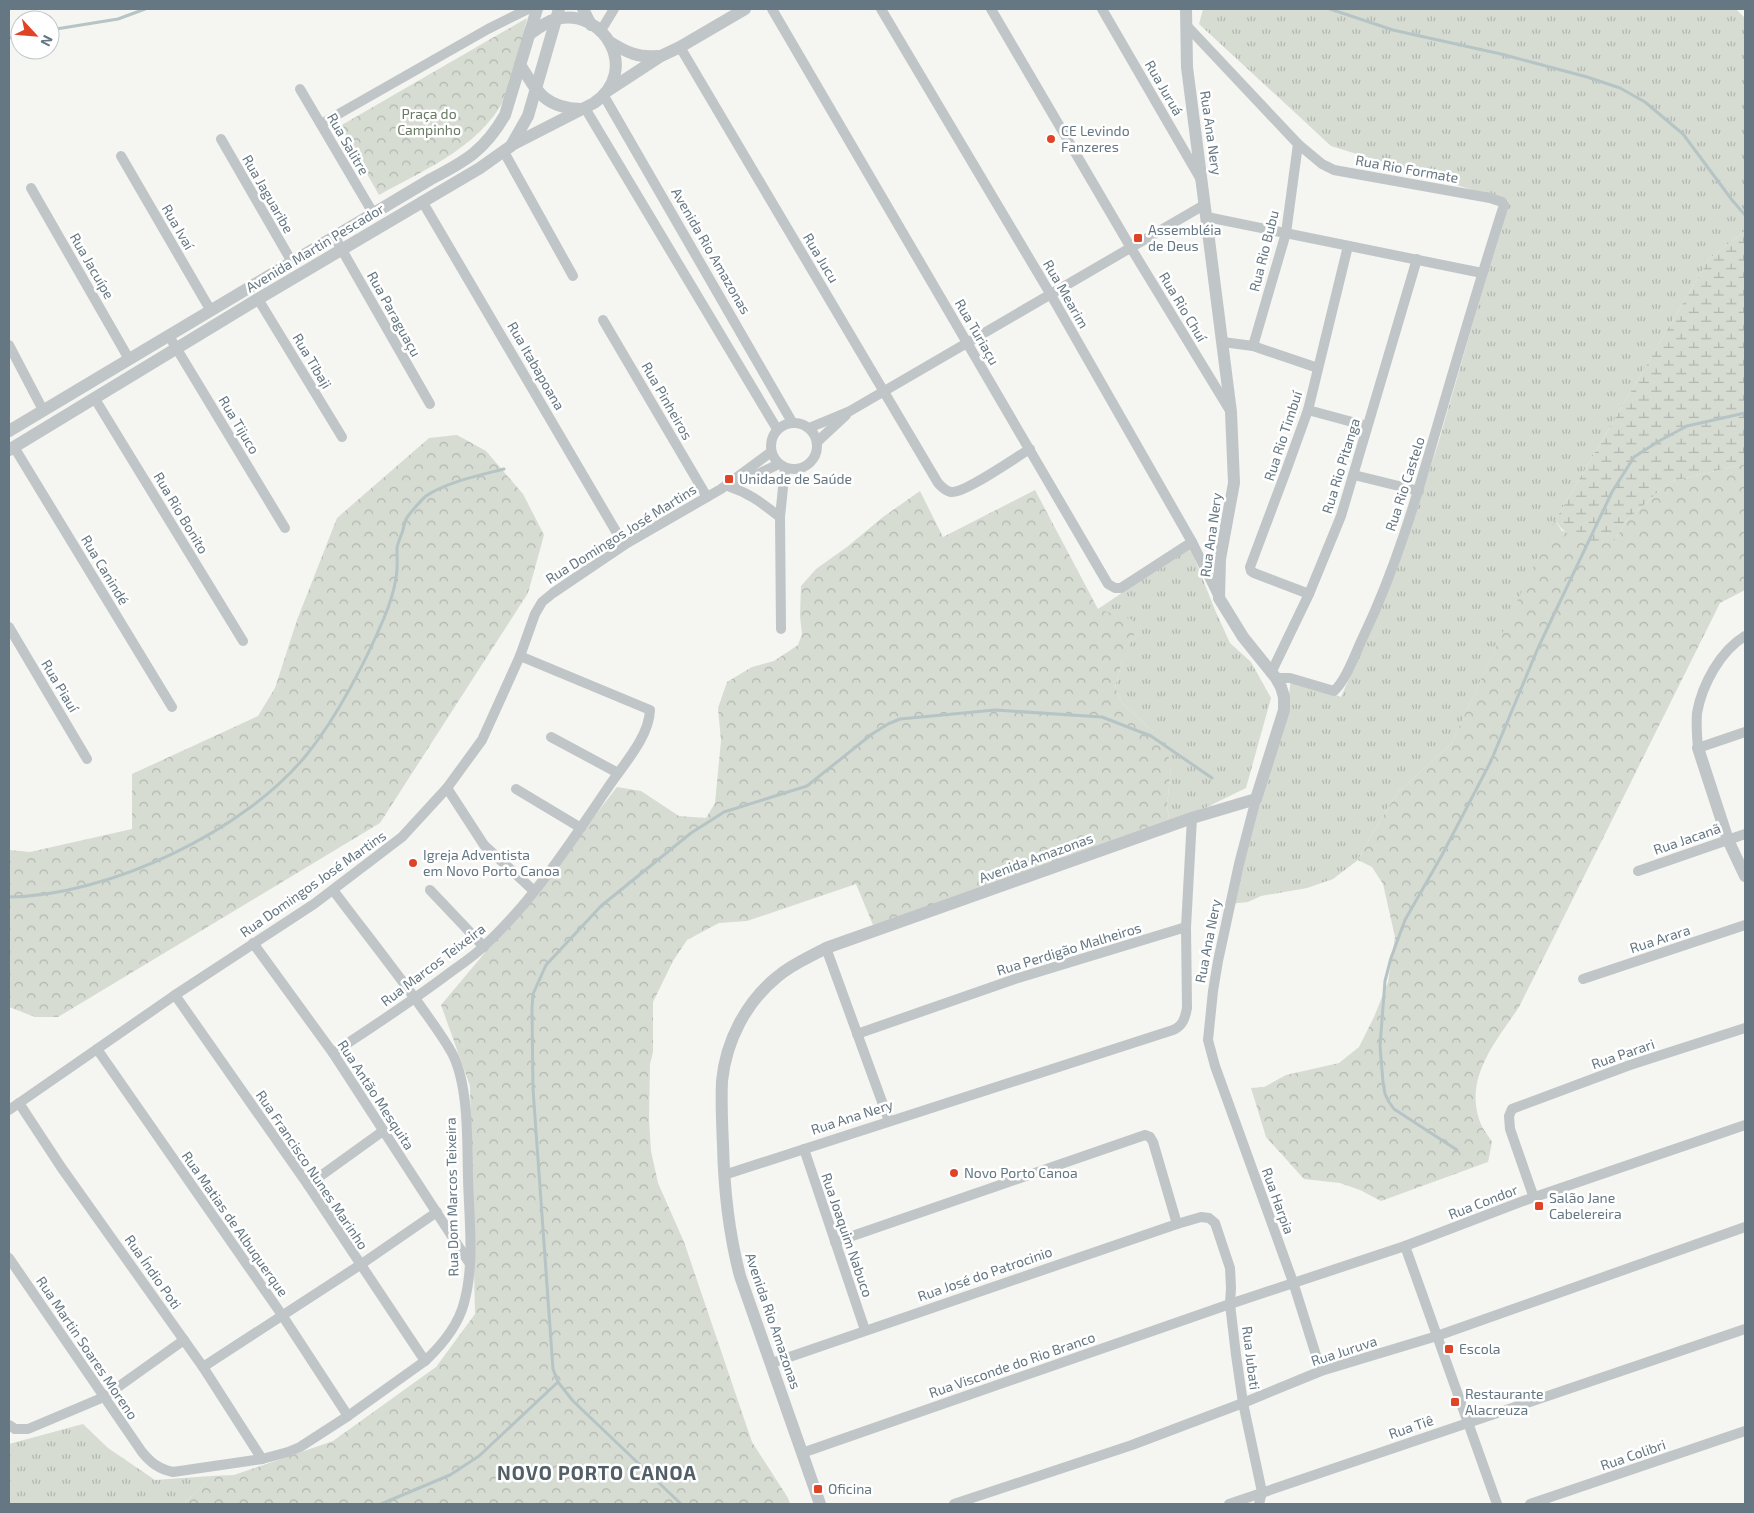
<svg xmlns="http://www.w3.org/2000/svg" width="1754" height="1513" viewBox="0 0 1754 1513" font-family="'Exo 2',sans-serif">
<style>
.grass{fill:url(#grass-tufts)}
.forest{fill:url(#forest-crowns)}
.wetland{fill:url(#wetland-marsh)}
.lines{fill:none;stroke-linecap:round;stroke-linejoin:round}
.stream{stroke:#b6c4c6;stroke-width:3}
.minor{stroke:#c0c5c7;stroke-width:10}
.tertiary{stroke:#c0c5c7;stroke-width:12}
.poi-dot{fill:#e04426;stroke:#fff;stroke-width:2}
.labels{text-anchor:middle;stroke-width:5;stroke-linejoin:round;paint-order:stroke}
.street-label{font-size:14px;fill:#647782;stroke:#fff}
.park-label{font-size:14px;fill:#697963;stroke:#fff}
.poi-label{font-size:14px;fill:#647782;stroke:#fff;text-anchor:start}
.district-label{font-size:19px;font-weight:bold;letter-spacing:1px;fill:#525f67;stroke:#fff}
</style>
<defs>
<pattern id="grass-tufts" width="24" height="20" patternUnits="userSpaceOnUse" patternTransform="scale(1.25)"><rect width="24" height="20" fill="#d6dcd2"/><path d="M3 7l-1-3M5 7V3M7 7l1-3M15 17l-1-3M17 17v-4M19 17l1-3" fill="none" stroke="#b1b7b0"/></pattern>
<pattern id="forest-crowns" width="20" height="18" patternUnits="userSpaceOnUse" patternTransform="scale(1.25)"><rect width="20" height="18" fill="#d6dcd2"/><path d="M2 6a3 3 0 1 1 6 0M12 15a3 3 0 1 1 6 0" fill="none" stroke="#b1b7b0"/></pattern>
<pattern id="wetland-marsh" width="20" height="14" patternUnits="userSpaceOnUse" patternTransform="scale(1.25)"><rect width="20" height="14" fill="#d6dcd2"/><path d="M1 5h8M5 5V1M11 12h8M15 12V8" fill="none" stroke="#b1b7b0"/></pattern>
</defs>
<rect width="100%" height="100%" fill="#f5f5f1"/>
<g class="grass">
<path d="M1203 9H1736L1745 18V231L1709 259 1557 517 1451 744 1398 792 1373 832 1358 860 1333 879 1307 888 1261 896 1248 902 1229 904 1233 873 1285 723 1291 679 1341 697 1395 573 1438 444 1508 201 1331 146 1199 24Z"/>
<path d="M1190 547 1215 610 1230 643 1251 662 1271 698 1246 788 1170 825 1167 806 1171 767 1153 731 1123 704 1115 687 1122 662 1098 609Z"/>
<path d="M83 1424 108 1448 155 1480 211 1476 184 1504H9V1444Z"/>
</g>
<g class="forest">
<path d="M527 18C522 40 519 64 511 85 489 143 430 167 379 195L340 126Z"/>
<path d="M457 435 486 451 523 494 544 535 528 593 380 823 58 1017H35L9 1007V850L30 852 132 829V774L258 716 275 688 297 620 337 518 429 438Z"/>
<path d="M1745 464V590L1720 603 1519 1007C1497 1040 1465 1076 1479 1119 1481 1127 1488 1135 1492 1142L1488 1162 1381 1201 1360 1190 1340 1183 1304 1179 1266 1137 1251 1088 1264 1087 1286 1075 1339 1063 1359 1047 1374 1017 1388 982 1395 937 1383 884 1372 867 1358 860 1373 832 1398 792 1451 744 1555 520 1562 531 1613 543 1627 520 1669 482Z"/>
<path d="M1035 490 1098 609 1133 620 1134 636 1122 662 1115 687 1123 704 1153 731 1166 747 1171 767 1167 806 1170 825 873 925 856 884 747 921 719 923 687 940 673 961 653 1002V1052L650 1064 649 1119 651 1151 658 1183 684 1242 752 1442 788 1498 790 1504H184L211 1476 234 1475 333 1441 436 1367 475 1314 470 1086 441 1005 535 893 617 787 641 791 679 816 706 818 715 803 721 741 718 708 727 682 752 667 774 661 798 645 802 634 800 616 801 586 816 569 847 547 883 517 920 491 943 537Z"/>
</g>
<path class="wetland" d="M1745 231V464L1669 482 1627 520 1613 543C1587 544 1571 543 1555 520L1557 517 1709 259Z"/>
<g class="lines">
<g class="stream">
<path d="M1330 9 1393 30 1501 54 1587 77 1620 88 1645 102 1683 134 1732 200 1745 215"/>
<path d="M50 30 118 19 145 9"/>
<path d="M9 38 20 35"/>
<path d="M9 897C108 896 246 831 308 753 337 717 366 661 384 618 389 606 394 591 396 578 398 568 397 558 397 548 398 542 401 536 403 530 404 525 405 520 408 516 413 510 420 501 426 496 446 482 481 475 504 469"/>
<path d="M1457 1150 1394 1109 1389 1102 1385 1094 1383 1082 1380 1046 1385 981 1391 958 1405 920 1442 855 1491 761 1538 648 1612 492 1634 457 1659 441 1687 426 1745 413"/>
<path d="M381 1504 450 1475 479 1456 558 1382"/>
<path d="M681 1504 573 1401 558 1382 553 1369 533 1089 532 1008 533 994 546 965 601 906 691 833 724 812 807 786 872 734 888 724 900 719 995 710 1102 717 1151 736 1212 778"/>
</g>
<g class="minor">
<path d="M772 9 1108 584 1115 588H1121L1192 542"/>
<path d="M881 9 1051 295 1192 542 1219 597"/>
<path d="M991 9 1131 248 1229 409"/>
<path d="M1102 9 1200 178"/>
<path d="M1186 25 1298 144 1286 233 1253 346"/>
<path d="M600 32 614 9"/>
<path d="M680 47 938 483C942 487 945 491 951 492 964 494 1016 457 1030 449"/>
<path d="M300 89 373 213"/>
<path d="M604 96 792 422"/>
<path d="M585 108 777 429"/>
<path d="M321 124 488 29 528 9"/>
<path d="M221 139 292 262"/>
<path d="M504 152 573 276"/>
<path d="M121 156 211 311"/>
<path d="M31 188 129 359"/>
<path d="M422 201 624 545"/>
<path d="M1207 217 1482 273"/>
<path d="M334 236 430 404"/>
<path d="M258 299 342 437"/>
<path d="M603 320 707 497"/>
<path d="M169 336 285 528"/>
<path d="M1223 342 1253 346 1318 368"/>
<path d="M9 345 43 410"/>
<path d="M95 399 243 641"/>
<path d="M1308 410 1367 426"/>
<circle cx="794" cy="446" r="23"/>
<path d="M809 428 850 411 1204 205"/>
<path d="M817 442 846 415"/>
<path d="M14 447 172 707"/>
<path d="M1354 475 1419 491"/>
<path d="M734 485 779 464"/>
<path d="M730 487C750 493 764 505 780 517"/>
<path d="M1309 594 1254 573 1251 571 1250 567 1286 471 1308 410 1348 246"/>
<path d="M9 627 87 759"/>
<path d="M781 629 780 517 785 468"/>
<path d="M1745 636C1720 651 1702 685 1697 713 1696 725 1697 737 1698 748L1745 732"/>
<path d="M1271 673 1309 594 1341 516 1417 259"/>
<path d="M1276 678H1290L1334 691C1347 679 1356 651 1364 635 1397 566 1418 492 1439 420 1460 348 1481 276 1504 205L1502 202 1490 198 1334 170 1322 164 1298 144"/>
<path d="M551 737 618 773"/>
<path d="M447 788 484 845 534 891"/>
<path d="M516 789 581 828"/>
<path d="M1256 799 1239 864 1218 961 1213 991 1208 1040 1215 1066 1293 1282 1321 1371"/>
<path d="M1638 871 1745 834"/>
<path d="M430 890 484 947"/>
<path d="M253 943 333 1053 470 1264"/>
<path d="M826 948 889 1121"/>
<path d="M1583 979 1745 925"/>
<path d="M175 995 308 1185 425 1361"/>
<path d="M857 1034 1015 979 1186 927"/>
<path d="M97 1049 282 1315 348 1416"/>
<path d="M333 1053C372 1027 411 1002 448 974 460 965 473 957 484 946 532 902 571 842 607 789 622 766 649 738 650 710L520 656"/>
<path d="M19 1103 61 1167 203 1367 262 1459"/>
<path d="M9 1110 175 995 314 904 402 837 447 788 482 740 520 656 535 614 542 602 553 593 624 545 721 489 771 452"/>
<path d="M804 1149 865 1330"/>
<path d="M724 1175 1173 1030C1183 1026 1185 1018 1187 1008L1186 927 1192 818"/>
<path d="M308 1185 383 1131"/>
<path d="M1534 1198 1510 1129 1509 1116 1512 1109 1630 1065 1745 1028"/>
<path d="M835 1242 1145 1135 1150 1137 1153 1142 1177 1224"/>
<path d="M1405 1246 1497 1504"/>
<path d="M9 1258 142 1452C151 1463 159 1469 173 1472L262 1459 288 1452 300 1447 348 1416 425 1361C442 1345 458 1326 464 1303 475 1263 469 1219 468 1178 467 1142 469 1088 453 1055 445 1040 434 1025 424 1011 395 970 363 930 333 890"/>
<path d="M772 1363 1177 1224 1201 1217 1209 1218 1215 1223 1230 1268 1231 1288 1230 1304 1236 1355 1243 1403 1262 1492 1259 1504"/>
<path d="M203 1367 360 1265 437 1212"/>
<path d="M9 1425 15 1429H28L104 1397 184 1340"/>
<path d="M802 1453 1230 1304 1405 1246 1526 1200 1745 1125"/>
<path d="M954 1504 1132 1445 1243 1403 1321 1371 1437 1336 1745 1227"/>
<path d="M1229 1504 1745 1329"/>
<path d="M1530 1504 1745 1431"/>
</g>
<g class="tertiary">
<path d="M583 9 591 25"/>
<path d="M610 42C626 52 638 58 658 56"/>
<path d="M521 66C538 94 547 108 581 109"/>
<path d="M609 90 661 56 680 47 745 9"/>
<path d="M512 145 594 103C642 70 602 7 557 19 547 21 538 28 530 34"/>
<path d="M9 431 431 179C466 161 485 150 505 115L537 9"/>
<path d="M9 450 258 299 480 168 511 146 528 116 559 9"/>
<path d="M1698 748 1728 840 1745 876"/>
<path d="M820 1504 740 1276C729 1234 724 1189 723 1145 722 1124 721 1102 722 1081 726 1041 746 1002 777 977 792 964 810 957 826 948L1192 818 1256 799 1284 710V697L1281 687 1276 678 1243 637 1219 598 1220 559 1234 483 1231 412 1187 67 1186 9"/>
</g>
</g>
<g class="poi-dot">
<circle cx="1051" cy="139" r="5"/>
<rect x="1133" y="233" width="10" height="10" rx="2.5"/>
<rect x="724" y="474" width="10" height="10" rx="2.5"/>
<circle cx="413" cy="863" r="5"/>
<circle cx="954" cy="1173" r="5"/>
<rect x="1534" y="1201" width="10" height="10" rx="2.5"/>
<rect x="1444" y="1344" width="10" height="10" rx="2.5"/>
<rect x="1450" y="1397" width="10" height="10" rx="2.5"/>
<rect x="813" y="1484" width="10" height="10" rx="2.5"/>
</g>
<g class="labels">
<g class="street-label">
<text transform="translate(1164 88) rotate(60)" y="5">Rua Juruá</text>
<text transform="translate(1211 133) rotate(82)" y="5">Rua Ana Nery</text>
<text transform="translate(348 144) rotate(60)" y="5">Rua Salitre</text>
<text transform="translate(1407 169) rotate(10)" y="5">Rua Rio Formate</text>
<text transform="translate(268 194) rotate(60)" y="5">Rua Jaguaribe</text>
<text transform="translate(178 227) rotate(60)" y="5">Rua Ivaí</text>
<text transform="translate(315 248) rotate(-31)" y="5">Avenida Martin Pescador</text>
<text transform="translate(711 251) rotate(60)" y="5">Avenida Rio Amazonas</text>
<text transform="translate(1264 251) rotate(-76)" y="5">Rua Rio Bubu</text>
<text transform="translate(821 258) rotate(59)" y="5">Rua Jucu</text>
<text transform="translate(92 266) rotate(60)" y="5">Rua Jacuípe</text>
<text transform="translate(1066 294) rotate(60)" y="5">Rua Mearim</text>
<text transform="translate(1183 307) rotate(59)" y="5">Rua Rio Chuí</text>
<text transform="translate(394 314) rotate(61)" y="5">Rua Paraguaçu</text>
<text transform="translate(977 332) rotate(60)" y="5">Rua Turiaçu</text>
<text transform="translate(312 361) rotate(59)" y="5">Rua Tibaji</text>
<text transform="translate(536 366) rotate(60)" y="5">Rua Itabapoana</text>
<text transform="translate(667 401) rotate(60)" y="5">Rua Pinheiros</text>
<text transform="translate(239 425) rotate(59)" y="5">Rua Tijuco</text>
<text transform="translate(1283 436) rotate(-72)" y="5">Rua Rio Timbuí</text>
<text transform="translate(1341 466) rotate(-73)" y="5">Rua Rio Pitanga</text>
<text transform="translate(1405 484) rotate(-72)" y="5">Rua Rio Castelo</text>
<text transform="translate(181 513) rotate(59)" y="5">Rua Rio Bonito</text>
<text transform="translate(621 534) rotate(-32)" y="5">Rua Domingos José Martins</text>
<text transform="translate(1211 535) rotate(-82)" y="5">Rua Ana Nery</text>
<text transform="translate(105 570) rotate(59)" y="5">Rua Canindé</text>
<text transform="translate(60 686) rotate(59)" y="5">Rua Piauí</text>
<text transform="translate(1687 839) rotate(-19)" y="5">Rua Jacanã</text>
<text transform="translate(1036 858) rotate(-20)" y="5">Avenida Amazonas</text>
<text transform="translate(313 884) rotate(-35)" y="5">Rua Domingos José Martins</text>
<text transform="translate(1660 939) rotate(-18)" y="5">Rua Arara</text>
<text transform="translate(1208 941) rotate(-79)" y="5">Rua Ana Nery</text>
<text transform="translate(1069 949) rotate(-17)" y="5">Rua Perdigão Malheiros</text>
<text transform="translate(433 965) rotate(-37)" y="5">Rua Marcos Teixeira</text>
<text transform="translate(1623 1054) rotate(-19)" y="5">Rua Parari</text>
<text transform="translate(376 1095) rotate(57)" y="5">Rua Antão Mesquita</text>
<text transform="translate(852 1117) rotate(-18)" y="5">Rua Ana Nery</text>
<text transform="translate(312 1170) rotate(56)" y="5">Rua Francisco Nunes Marinho</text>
<text transform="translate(452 1197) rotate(-91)" y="5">Rua Dom Marcos Teixeira</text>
<text transform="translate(1278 1201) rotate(70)" y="5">Rua Harpia</text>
<text transform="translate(1483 1202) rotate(-21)" y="5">Rua Condor</text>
<text transform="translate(235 1224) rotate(55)" y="5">Rua Matias de Albuquerque</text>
<text transform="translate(847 1235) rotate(71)" y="5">Rua Joaquim Nabuco</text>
<text transform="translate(153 1272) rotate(55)" y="5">Rua Índio Poti</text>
<text transform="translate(985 1274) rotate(-19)" y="5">Rua José do Patrocinio</text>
<text transform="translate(773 1321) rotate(71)" y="5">Avenida Rio Amazonas</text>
<text transform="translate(87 1348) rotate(56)" y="5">Rua Martin Soares Moreno</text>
<text transform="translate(1344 1351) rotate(-18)" y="5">Rua Juruva</text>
<text transform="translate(1251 1358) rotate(83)" y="5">Rua Jubati</text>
<text transform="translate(1012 1365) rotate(-19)" y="5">Rua Visconde do Rio Branco</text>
<text transform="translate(1411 1427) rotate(-19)" y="5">Rua Tiê</text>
<text transform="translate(1633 1455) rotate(-19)" y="5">Rua Colibri</text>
</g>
<g class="park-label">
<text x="429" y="119">Praça do<tspan x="429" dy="16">Campinho</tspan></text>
</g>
<g class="poi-label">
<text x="1061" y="136">CE Levindo<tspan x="1061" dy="16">Fanzeres</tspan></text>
<text x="1148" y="235">Assembléia<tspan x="1148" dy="16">de Deus</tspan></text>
<text x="739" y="484">Unidade de Saúde</text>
<text x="423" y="860">Igreja Adventista<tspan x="423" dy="16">em Novo Porto Canoa</tspan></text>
<text x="964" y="1178">Novo Porto Canoa</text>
<text x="1549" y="1203">Salão Jane<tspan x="1549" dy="16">Cabelereira</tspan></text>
<text x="1459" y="1354">Escola</text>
<text x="1465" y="1399">Restaurante<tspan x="1465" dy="16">Alacreuza</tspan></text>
<text x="828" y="1494">Oficina</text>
</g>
<g class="district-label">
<text x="597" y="1480">NOVO PORTO CANOA</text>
</g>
</g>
<rect width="1754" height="1513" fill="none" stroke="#647782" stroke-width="20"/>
<g transform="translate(35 35) rotate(116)"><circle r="24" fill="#ffffff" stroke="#c1c9cd"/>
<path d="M0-4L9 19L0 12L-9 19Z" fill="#e04426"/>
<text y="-8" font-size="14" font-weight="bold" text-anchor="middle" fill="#647782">N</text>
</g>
</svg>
